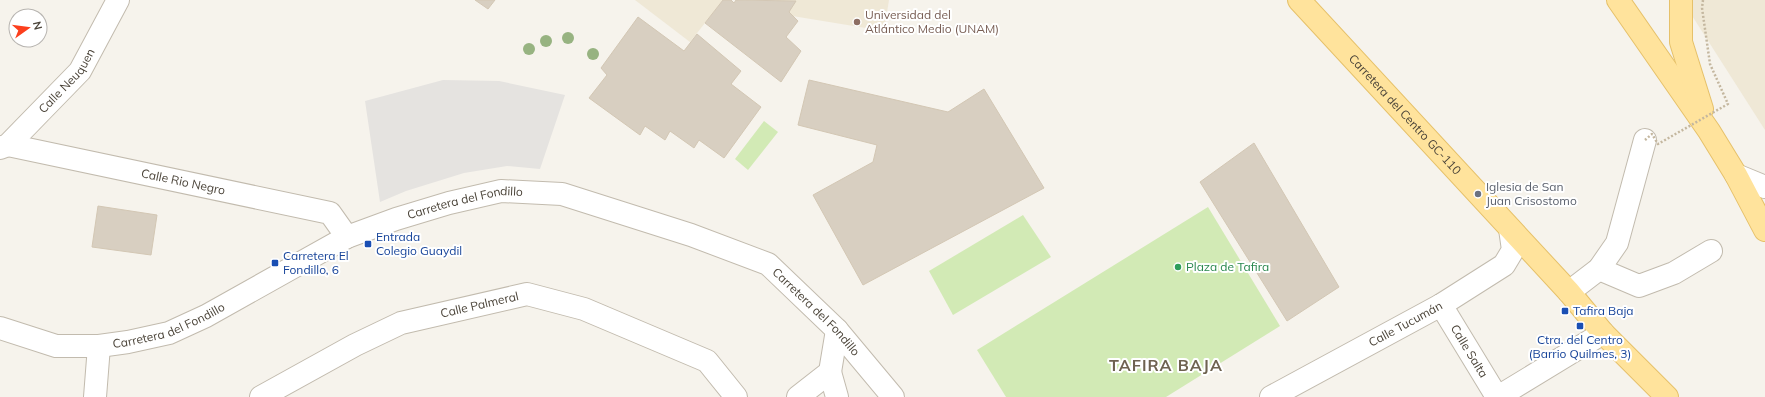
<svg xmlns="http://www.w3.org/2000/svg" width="1765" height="397" viewBox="0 0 1765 397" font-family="Mulish,sans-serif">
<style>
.education{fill:#efe8d6}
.green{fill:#d2eab5}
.parking{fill:#e5e3e0}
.building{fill:#d8cfc1;stroke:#d3c7b4}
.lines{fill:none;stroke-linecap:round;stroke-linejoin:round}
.minor-casing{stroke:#c2bbae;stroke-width:24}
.major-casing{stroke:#e6c16a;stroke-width:24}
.minor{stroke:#fff;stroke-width:22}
.major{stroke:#ffe39c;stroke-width:22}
.path-bridge{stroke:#c4b79f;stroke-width:2.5;stroke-dasharray:2 2;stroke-linecap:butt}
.tree{fill:#97b381}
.education-dot{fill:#8d6e63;stroke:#fff;stroke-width:1.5}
.worship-dot{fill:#6b7280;stroke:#fff;stroke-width:1.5}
.transit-dot{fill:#1a4fb4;stroke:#fff;stroke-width:1.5}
.leisure-dot{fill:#2e9e5b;stroke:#fff;stroke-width:1.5}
.labels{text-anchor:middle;stroke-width:4;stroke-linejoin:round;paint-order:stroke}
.education-label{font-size:12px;fill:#785e54;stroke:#fff;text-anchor:start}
.street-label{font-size:12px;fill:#4b4439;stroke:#fff}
.worship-label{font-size:12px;fill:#5b616d;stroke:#fff;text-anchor:start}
.transit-label{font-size:12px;fill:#164399;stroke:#fff;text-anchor:start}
.leisure-label{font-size:12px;fill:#27864d;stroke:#fff;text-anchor:start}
.district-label{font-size:16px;font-weight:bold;letter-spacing:1px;fill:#6e6250;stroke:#fff}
</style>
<rect width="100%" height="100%" fill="#f6f3ec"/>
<g class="education">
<path d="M635 0H723L690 42Z"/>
<path d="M777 0H889L884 31 774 13Z"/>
<path d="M1682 0H1765V130Z"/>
</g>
<g class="green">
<path d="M764 121 778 132 748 170 735 159Z"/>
<path d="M1208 207 1280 326 1166 397H1006L977 350Z"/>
<path d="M1023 215 1051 257 953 315 929 271Z"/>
</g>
<path class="parking" d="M443 80 499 81 565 95 540 169 507 166 464 173 406 191 380 202 365 101Z"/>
<g class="building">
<path d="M475 0H495L488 9Z"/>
<path d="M723 0H731L734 3 736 0 796 1 789 12 798 21 786 37 801 51 781 82 705 23Z"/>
<path d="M638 17 684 51 697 34 741 71 731 84 761 107 724 158 699 140 694 148 670 131 665 140 645 126 640 135 589 98 607 75 601 68Z"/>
<path d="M809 80 948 112 984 89 1044 188 863 285 813 195 873 162 877 145 798 125Z"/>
<path d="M1254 143 1339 287 1287 321 1200 182Z"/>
<path d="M98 206 157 215 151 255 92 247Z"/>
</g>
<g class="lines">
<g class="minor-casing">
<g id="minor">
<path id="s1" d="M8 145 330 213 347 237"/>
<path id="s2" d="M0 148 8 145 80 71 118 0"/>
<path d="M1736 175 1765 187"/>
<path d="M1599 269 1639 286 1674 273 1711 251"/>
<path d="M1569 292 1599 269 1617 243 1645 140"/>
<path id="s3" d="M1441 305 1497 397"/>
<path id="s4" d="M0 328 56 346H99L128 342 169 333 206 316 347 237 396 219 449 203 501 191 562 194 691 235 768 264 837 330 893 397"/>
<path d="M830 372 837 397"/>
<path d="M95 397 99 346"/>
<path id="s5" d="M261 397 355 345 401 323 527 294 584 309 707 361 736 397"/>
<path d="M798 397 830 372 837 330"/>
<path id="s6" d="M1271 397 1441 305 1504 265 1513 250 1510 229"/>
<path d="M1498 397 1603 333"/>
</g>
</g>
<g class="major-casing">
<g id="major">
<path id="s7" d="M1299 0 1569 292 1603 333 1667 397"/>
<path d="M1618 0 1709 131 1736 175 1765 230"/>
<path d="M1681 0V42L1702 109"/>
</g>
</g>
<use href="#minor" class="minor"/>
<use href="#major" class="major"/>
<path class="path-bridge" d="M1645 140 1652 134 1658 144 1728 104 1710 64 1702 8 1703 0"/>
</g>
<g class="tree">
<circle cx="568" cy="38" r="6"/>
<circle cx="546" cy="41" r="6"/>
<circle cx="529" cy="49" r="6"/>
<circle cx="593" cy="54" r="6"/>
</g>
<circle class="education-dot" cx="857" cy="22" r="4"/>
<circle class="worship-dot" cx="1478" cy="194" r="4"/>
<g class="transit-dot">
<rect x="364" y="240" width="8" height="8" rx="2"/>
<rect x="271" y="259" width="8" height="8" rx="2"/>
<rect x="1561" y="307" width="8" height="8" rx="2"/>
<rect x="1576" y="322" width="8" height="8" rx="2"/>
</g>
<circle class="leisure-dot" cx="1178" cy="267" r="4"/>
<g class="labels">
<g class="education-label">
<text x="865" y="19">Universidad del<tspan x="865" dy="14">Atlántico Medio (UNAM)</tspan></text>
</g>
<g class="street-label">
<text dy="4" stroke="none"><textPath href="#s2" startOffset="96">Calle Neuquen</textPath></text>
<text dy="4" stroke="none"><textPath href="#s7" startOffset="156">Carretera del Centro GC-110</textPath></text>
<text dy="4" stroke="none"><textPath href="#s1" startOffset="179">Calle Rio Negro</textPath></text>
<text dy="4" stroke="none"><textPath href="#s4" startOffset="499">Carretera del Fondillo</textPath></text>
<text dy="4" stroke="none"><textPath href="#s5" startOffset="239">Calle Palmeral</textPath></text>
<text dy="4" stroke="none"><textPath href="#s4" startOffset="883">Carretera del Fondillo</textPath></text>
<text dy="4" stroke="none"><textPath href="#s4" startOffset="175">Carretera del Fondillo</textPath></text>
<text dy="4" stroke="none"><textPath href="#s6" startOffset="153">Calle Tucumán</textPath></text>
<text dy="4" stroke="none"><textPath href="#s3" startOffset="54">Calle Salta</textPath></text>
</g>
<g class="worship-label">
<text x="1486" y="191">Iglesia de San<tspan x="1486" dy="14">Juan Crisostomo</tspan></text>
</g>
<g class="transit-label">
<text x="376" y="241">Entrada<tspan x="376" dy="14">Colegio Guaydil</tspan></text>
<text x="283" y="260">Carretera El<tspan x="283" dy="14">Fondillo, 6</tspan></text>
<text x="1573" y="315">Tafira Baja</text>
<text x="1580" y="344" text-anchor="middle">Ctra. del Centro<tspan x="1580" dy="14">(Barrio Quilmes, 3)</tspan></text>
</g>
<g class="leisure-label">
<text x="1186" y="271">Plaza de Tafira</text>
</g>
<g class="district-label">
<text x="1166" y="371">TAFIRA BAJA</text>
</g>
</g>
<g transform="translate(28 28) rotate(76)"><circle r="19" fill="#ffffff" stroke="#b7b4b0"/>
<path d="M0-3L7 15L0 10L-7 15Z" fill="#fc3f1d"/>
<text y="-6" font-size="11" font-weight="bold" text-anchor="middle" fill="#4b4439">N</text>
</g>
</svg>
